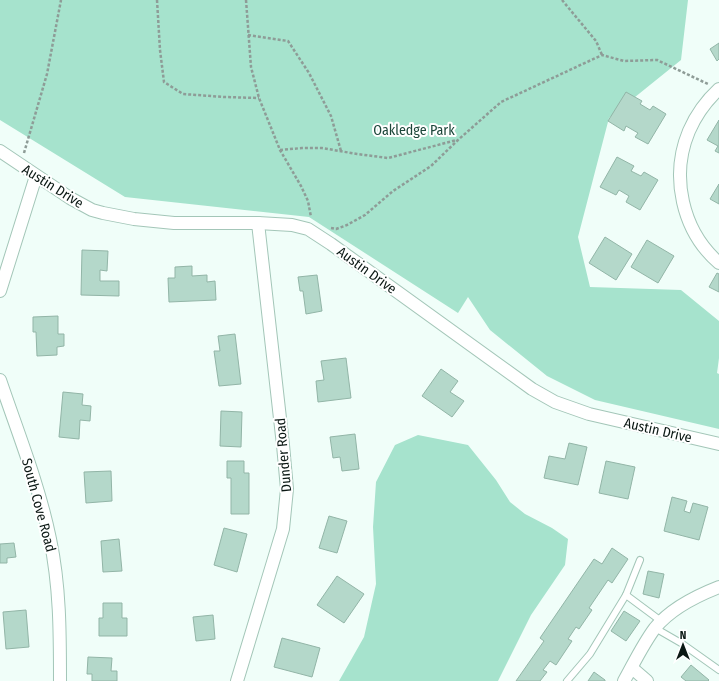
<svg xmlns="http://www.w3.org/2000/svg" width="719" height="681" viewBox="0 0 719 681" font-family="'Fira Sans Condensed',sans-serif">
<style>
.green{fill:#a6e3cd}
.building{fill:#b4d8ca;stroke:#92b5a7}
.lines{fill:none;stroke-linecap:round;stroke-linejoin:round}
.service-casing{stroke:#a3c6b8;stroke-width:8}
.minor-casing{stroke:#a3c6b8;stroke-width:14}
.path{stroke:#8e9c97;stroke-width:2.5;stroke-dasharray:3 2;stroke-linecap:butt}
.service{stroke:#fff;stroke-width:6}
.minor{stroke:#fff;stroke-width:12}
.labels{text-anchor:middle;stroke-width:4;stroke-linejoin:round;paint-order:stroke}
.park-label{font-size:14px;fill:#1c473a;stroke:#fff}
.street-label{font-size:14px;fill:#0b1814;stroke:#fff}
</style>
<rect width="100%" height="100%" fill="#f0fef9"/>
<g class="green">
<path d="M0 0H688L681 60 609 118 578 237 590 287 681 290 719 321V358L717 373 719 374V429L595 400 547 376 490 330 468 297 458 313 309 217 125 197 0 120Z"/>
<path d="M418 435 468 445 496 480 510 502 525 514 552 528 568 539 565 565 531 615 498 681H339L364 637 376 584 373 527 376 482 395 445Z"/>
</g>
<g class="building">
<path d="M719 43V59L717 61 710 49Z"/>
<path d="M626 92 642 101 640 104 650 110 653 106 666 114 648 144 635 137 638 133 626 126 624 131 608 121Z"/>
<path d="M719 120V153L715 151 718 146 707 140Z"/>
<path d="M617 157 634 166 631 171 641 176 644 172 658 180 640 210 626 202 629 196 619 190 616 195 600 187Z"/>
<path d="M719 184V204L710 199Z"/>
<path d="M605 237 632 254 616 280 589 263Z"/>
<path d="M647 240 674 256 658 283 631 267Z"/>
<path d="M82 250 108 251 107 271 100 270V281H119V296L81 295Z"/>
<path d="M192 266V276L207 275V282L215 281 216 300 169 302 168 278H175V267Z"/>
<path d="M717 273 719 274V292L709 287Z"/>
<path d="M317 275 322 311 306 314 303 291H300L298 277Z"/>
<path d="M58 316V334H64V346L57 347V355L37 356 36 332H33V317Z"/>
<path d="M235 334 241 384 219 386 214 351H220L218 336Z"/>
<path d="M346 358 351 398 318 402 316 381 324 380 321 361Z"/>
<path d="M441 369 458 381 450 392 464 401 452 417 422 396Z"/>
<path d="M63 392 83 394 82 405 91 406 90 421 80 420 79 439 59 437Z"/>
<path d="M221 411 242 412 241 447 220 446Z"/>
<path d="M355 434 359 469 342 471 340 457 333 458 330 437Z"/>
<path d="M569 443 587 447 578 485 544 478 549 456 565 459Z"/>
<path d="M227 461H244V473H249V514H231V478H227Z"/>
<path d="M606 461 635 467 628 499 599 493Z"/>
<path d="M111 471 112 501 86 503 84 472Z"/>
<path d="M672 497 687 501 684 511 690 513 693 503 708 507 699 540 664 531Z"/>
<path d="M329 516 347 521 337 553 319 548Z"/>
<path d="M224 528 247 534 237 572 214 565Z"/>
<path d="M119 539 122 571 103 572 101 541Z"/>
<path d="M14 543 16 557 7 558V563H0V544Z"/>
<path d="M612 548 628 559 612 583 608 580 589 608 592 610 579 629 576 627 568 639 572 641 556 665 550 661 543 670 547 672 540 681H516L544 641 540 638 594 559 602 564Z"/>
<path d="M648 571 664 574 659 598 643 594Z"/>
<path d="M337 576 364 594 344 623 317 605Z"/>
<path d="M103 603H122V618H127V636H99V618H103Z"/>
<path d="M26 610 29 647 6 649 3 612Z"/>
<path d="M624 611 640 621 626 641 611 631Z"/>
<path d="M213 615 215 639 196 641 193 617Z"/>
<path d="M282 638 320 648 312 677 274 667Z"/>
<path d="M88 657 112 658 111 671H117V681H92V674H87Z"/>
<path d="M691 665 709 680 708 681H686L681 677Z"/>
<path d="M594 672 605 680V681H588Z"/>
</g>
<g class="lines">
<g class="service-casing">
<g id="service">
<path d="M626 595 661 621"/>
<path d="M655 628 681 643 719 670"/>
<path d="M567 681 590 654 626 595 640 560"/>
</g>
</g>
<g class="minor-casing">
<g id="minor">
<path d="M719 89C706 101 696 115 689 131 670 176 682 231 719 263"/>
<path d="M0 151 70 198 92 210 103 213 134 219 174 223H258L292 225 308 229 331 244 532 389 555 402 589 414 719 444"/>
<path d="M0 291 36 176"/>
<path d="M0 380C18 433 39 485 50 539 60 586 60 633 60 681"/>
<path d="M632 668 647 681"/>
<path d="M237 681 283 529 287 489 283 445 258 223"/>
<path d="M624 681C634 663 643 644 655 628 671 608 696 596 719 587"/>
</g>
</g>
<g class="path">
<path d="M157 0 160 50 164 82 183 94 224 97 259 98"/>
<path d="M246 0 251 67 259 98 280 150 301 186 308 201 311 217"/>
<path d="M562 0 596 41 602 55"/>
<path d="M248 35 288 41 309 73 331 116 341 151"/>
<path d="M280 150 302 148H322L357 154 388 158 457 140"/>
<path d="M24 153 47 74 61 0"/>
<path d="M331 228 336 229 347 225 365 215 393 191 431 166 458 140 501 102 602 55 624 61 657 60 708 84"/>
</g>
<use href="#service" class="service"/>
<use href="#minor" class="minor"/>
</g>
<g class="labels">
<g class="park-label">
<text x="414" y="135">Oakledge Park</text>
</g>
<g class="street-label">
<text transform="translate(53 186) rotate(32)" y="5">Austin Drive</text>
<text transform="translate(367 270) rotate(36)" y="5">Austin Drive</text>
<text transform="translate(658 430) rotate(13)" y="5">Austin Drive</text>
<text transform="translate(283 455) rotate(-95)" y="5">Dunder Road</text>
<text transform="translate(39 505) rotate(75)" y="5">South Cove Road</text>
</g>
</g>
<g transform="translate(683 645)" stroke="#ffffff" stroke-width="3" paint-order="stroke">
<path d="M0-3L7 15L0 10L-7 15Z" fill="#0b1814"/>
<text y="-6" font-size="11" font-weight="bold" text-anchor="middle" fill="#0b1814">N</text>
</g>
</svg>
